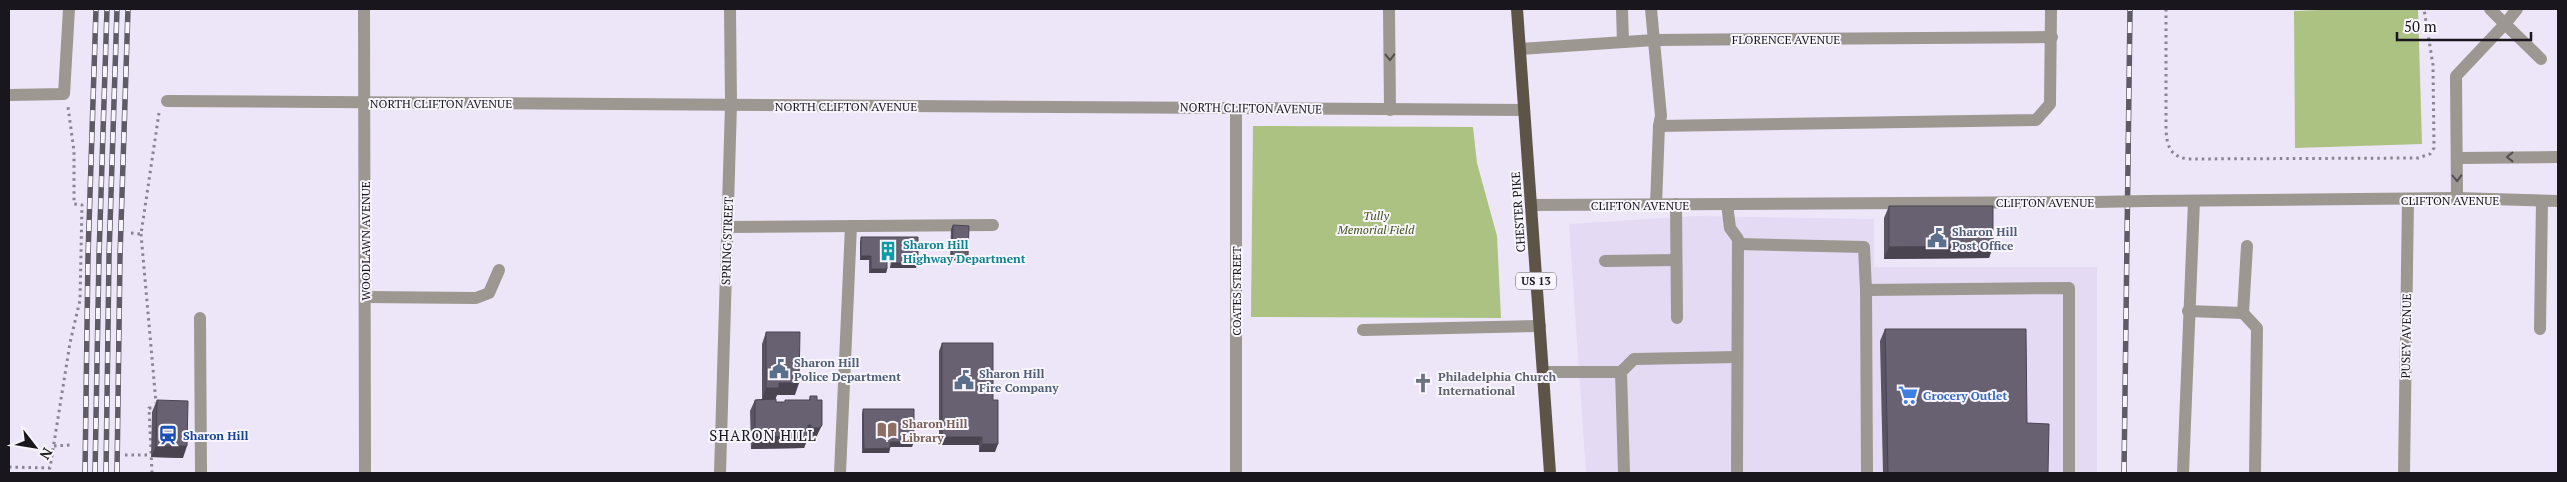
<svg xmlns="http://www.w3.org/2000/svg" width="2567" height="482" font-family="'PT Serif',serif">
	<style>
		.built { fill: #e4daf4 }
		.green { fill: #abc282 }
		.lines { fill: none; stroke-linecap: round; stroke-linejoin: round }
		.path { stroke: #888390; stroke-width: 3; stroke-dasharray: 2.5 4; stroke-linecap: butt }
		.minor { stroke: #9c9790; stroke-width: 12 }
		.major { stroke: #5c5547; stroke-width: 12 }
		.rail-casing { stroke: #5f5b66; stroke-width: 5.5 }
		.rail { stroke: #f8f5fd; stroke-width: 4; stroke-dasharray: 11; stroke-linecap: butt }
		.minor-bridge { stroke: #9c9790; stroke-width: 12 }
		.wall { fill: #595362 }
		.shaded-wall { fill: #494450 }
		.building { fill: #686172; stroke: #494450 }
		.oneway { stroke: #545051 }
		.labels { text-anchor: middle; dominant-baseline: central; stroke-width: 4; stroke-linejoin: round; paint-order: stroke }
		.shield { fill: #f8f5fd; stroke: #5c5960; stroke-width: 1 }
		.shield-label { font-size: 11px; font-weight: bold; fill: #19161d }
		.street-label { font-size: 12px; fill: #19161d; stroke: #f8f5fd }
		.park-label { font-size: 12px; font-style: italic; fill: #435518; stroke: #f8f5fd }
		.service-label { font-size: 12px; font-weight: bold; fill: #4e5e75; stroke: #f8f5fd; text-anchor: start }
		.culture-label { font-size: 12px; font-weight: bold; fill: #0d838f; stroke: #f8f5fd; text-anchor: start }
		.worship-label { font-size: 12px; font-weight: bold; fill: #5b616d; stroke: #f8f5fd; text-anchor: start }
		.shop-label { font-size: 12px; font-weight: bold; fill: #366cbe; stroke: #f8f5fd; text-anchor: start }
		.education-label { font-size: 12px; font-weight: bold; fill: #785e54; stroke: #f8f5fd; text-anchor: start }
		.transit-label { font-size: 12px; font-weight: bold; fill: #164399; stroke: #f8f5fd; text-anchor: start }
		.quarter-label { font-size: 15px; letter-spacing: 1px; fill: #19161d; stroke: #f8f5fd }
	</style>
	<rect width="100%" height="100%" fill="#ede6f9"/>
	<path class="built" d="M1696,216L1874,219V267H2097V473H1586L1569,224Z"/>
	<g class="green">
		<path d="M2345,9H2418L2422,144L2295,148L2294,11Z"/>
		<path d="M1253,126L1473,127L1477,163L1497,236L1501,318L1251,317Z"/>
	</g>
	<g class="lines">
		<g class="path">
			<path d="M2166,9V130C2167,146 2170,156 2187,159L2418,158L2430,154L2434,148L2433,65L2424,9"/>
			<path d="M131,233L141,234L159,113"/>
			<path d="M141,234L156,403"/>
			<path d="M54,446L71,445"/>
			<path d="M125,455H150"/>
			<path d="M9,467L50,468L70,343L80,300L82,205L74,204V151L68,107"/>
			<path d="M152,473L149,408H158"/>
		</g>
		<g class="minor">
			<path d="M364,9L365,473"/>
			<path d="M1389,9L1390,110"/>
			<path d="M1622,9L1623,42"/>
			<path d="M1651,9L1661,116L1659,126L2036,120L2050,104L2051,9"/>
			<path d="M2517,9L2505,24L2541,59"/>
			<path d="M1520,49L1654,40L2052,37"/>
			<path d="M9,95L64,94L69,9"/>
			<path d="M167,101L1524,110"/>
			<path d="M1236,108V473"/>
			<path d="M2457,158L2558,157"/>
			<path d="M2457,198L2456,76L2505,24L2490,9"/>
			<path d="M2146,201L2457,198L2558,201"/>
			<path d="M1676,204L1677,318"/>
			<path d="M1727,204L1730,228L1738,239L1737,473"/>
			<path d="M1531,205L2094,202"/>
			<path d="M1656,205L1659,126"/>
			<path d="M728,227L993,225"/>
			<path d="M1738,244L1864,247L1866,290L2069,288V473"/>
			<path d="M1605,261L1676,260"/>
			<path d="M1866,290L1867,473"/>
			<path d="M365,297L476,298L489,293L499,270"/>
			<path d="M2188,311L2243,313L2247,246"/>
			<path d="M2243,313L2257,328L2255,473"/>
			<path d="M200,318L201,473"/>
			<path d="M2540,329L2542,201"/>
			<path d="M1363,330L1540,326"/>
			<path d="M1543,372H1621L1634,359L1737,357"/>
			<path d="M1621,372L1624,473"/>
			<path d="M720,473L731,105L730,9"/>
			<path d="M840,473L851,226"/>
			<path d="M2183,473L2194,201"/>
			<path d="M2404,473L2408,200"/>
		</g>
		<path class="major" d="M1517,9L1550,473"/>
		<defs>
			<g id="rail">
				<path d="M85,473L88,256L96,9"/>
				<path d="M95,473L99,256L107,9"/>
				<path d="M106,473L109,256L117,9"/>
				<path d="M117,473L120,256L128,9"/>
				<path d="M2124,473L2130,9"/>
			</g>
		</defs>
		<use href="#rail" class="rail-casing"/>
		<use href="#rail" class="rail"/>
		<path class="minor-bridge" d="M2094,202L2146,201"/>
	</g>
	<g class="wall">
		<path d="M1889,206L1993,246L1989,258L1884,259V218Z"/>
		<path d="M953,225L968,256L966,261L950,260L951,229Z"/>
		<path d="M861,237L916,268H890L891,260H887V269L886,273H869V260H860V242Z"/>
		<path d="M1885,329L2027,423L2048,473H1883L1880,341Z"/>
		<path d="M766,332L795,395H777L775,399L776,402H785V400H809L810,396L817,436L815,440H807L804,448L751,449L750,411L755,400L762,399V344Z"/>
		<path d="M942,343L993,400L995,452H979V445H939V351Z"/>
		<path d="M157,400L183,458L151,457L152,412Z"/>
		<path d="M863,409L912,447H890L889,453H862V414Z"/>
	</g>
	<g class="shaded-wall">
		<path d="M1993,246L1989,258L1884,259L1889,247Z"/>
		<path d="M861,256H871L869,260H860Z"/>
		<path d="M887,256H892L891,260H886Z"/>
		<path d="M952,256H968L966,261L950,260Z"/>
		<path d="M892,263H918L916,268H890Z"/>
		<path d="M871,269H887L886,273H869Z"/>
		<path d="M779,383H799L795,395H777L775,400H762L766,388Z"/>
		<path d="M808,425H811L807,436H808L811,428L822,425L815,440H807L804,448L751,449L755,437Z"/>
		<path d="M942,437H982L979,445H939Z"/>
		<path d="M890,442H914L912,447H889Z"/>
		<path d="M982,444H998L995,452H979Z"/>
		<path d="M156,446H187L183,458L151,457Z"/>
		<path d="M890,448L889,453H862L864,449Z"/>
	</g>
	<g class="building">
		<path d="M1889,206H1993V246L1889,247Z"/>
		<path d="M953,225L969,226L968,256H952Z"/>
		<path d="M861,237H918V263H892V256H887V269H871V256H861Z"/>
		<path d="M1885,329H2026L2027,423L2049,424L2048,473H1888Z"/>
		<path d="M766,332H800L799,383H779V388H766Z"/>
		<path d="M942,343H993V400H998V444H982V437H942Z"/>
		<path d="M810,396H817V400H822V425L820,428H811V425H808V436L755,437V400L776,399V402H785V400H810Z"/>
		<path d="M157,400L188,401L187,446H156Z"/>
		<path d="M863,409H914V442H890V448L864,449Z"/>
	</g>
	<defs><path id="oneway-chevron" d="M-2-3.5L2.5 0L-2 3.5" fill="none" stroke-width="1.6" stroke-linecap="round" stroke-linejoin="round" transform="scale(1.25)"/></defs>
	<g class="oneway">
		<use href="#oneway-chevron" transform="translate(1390 57) rotate(89)"/>
		<use href="#oneway-chevron" transform="translate(2510 157) rotate(180)"/>
		<use href="#oneway-chevron" transform="translate(2457 178) rotate(89)"/>
	</g>
	<defs>
		<symbol id="civic-bare" viewBox="-9 -9 18 18"><path d="M-.6-6.5H3V-4.5H.6V-3L4-1V1h2V6H-6V1h2V-1L-.6-3ZM-1.2 2.5V6h2.4V2.5Z" fill="#5c6f8a" stroke="#f8f5fd" stroke-width="2.5" paint-order="stroke"/></symbol>
		<symbol id="building-bare" viewBox="-9 -9 18 18"><path d="M-4-6H4V6H1V3H-1V6H-4ZM-2.5-4.3h1.7v1.8h-1.7ZM.8-4.3h1.7v1.8H.8ZM-2.5-1h1.7V.8h-1.7ZM.8-1h1.7V.8H.8Z" fill="#0f9aa8" stroke="#f8f5fd" stroke-width="2.5" paint-order="stroke"/></symbol>
		<symbol id="church-bare" viewBox="-9 -9 18 18"><path d="M-1.2-6h2.4v3.5h3.3v2.4h-3.3V6h-2.4V-.1h-3.3v-2.4h3.3Z" fill="#6b7280" stroke="#f8f5fd" stroke-width="2.5" paint-order="stroke"/></symbol>
		<symbol id="supermarket-bare" viewBox="-9 -9 18 18"><path d="M-6-5.5h2.5l.6 2H6L4.5 2H-2.5L-4.4-4H-6ZM-1.5 3.2a1.3 1.3 0 1 0 .1 0ZM3 3.2a1.3 1.3 0 1 0 .1 0Z" fill="#3f7fe0" stroke="#f8f5fd" stroke-width="2.5" paint-order="stroke"/></symbol>
		<symbol id="library-bare" viewBox="-9 -9 18 18"><path d="M-6-4Q-3-5.5-.7-3.5V5Q-3 3-6 4ZM6-4Q3-5.5 .7-3.5V5Q3 3 6 4Z" fill="#8d6e63" stroke="#f8f5fd" stroke-width="2.5" paint-order="stroke"/></symbol>
		<symbol id="station-bare" viewBox="-9 -9 18 18"><path d="M-3-6H3Q5-6 5-4V2Q5 4 3 4L4.5 6H3L1.5 4h-3L-3 6H-4.5L-3 4Q-5 4-5 2V-4Q-5-6-3-6ZM-3.5-4v3h7v-3ZM-3.5 1v1.5H-2V1ZM2 1v1.5H3.5V1Z" fill="#1a4fb4" stroke="#f8f5fd" stroke-width="2.5" paint-order="stroke"/></symbol>
	</defs>
	<g fill-rule="evenodd">
		<use href="#civic-bare" x="1923" y="224" width="28" height="28"/>
		<use href="#building-bare" x="874" y="237" width="28" height="28"/>
		<use href="#civic-bare" x="765" y="355" width="28" height="28"/>
		<use href="#civic-bare" x="950" y="366" width="28" height="28"/>
		<use href="#church-bare" x="1409" y="369" width="28" height="28"/>
		<use href="#supermarket-bare" x="1894" y="381" width="28" height="28"/>
		<use href="#library-bare" x="873" y="416" width="28" height="28"/>
		<use href="#station-bare" x="154" y="421" width="28" height="28"/>
	</g>
	<g class="labels">
		<rect class="shield" x="1516" y="272.5" width="40" height="17" rx="4"/>
		<g class="shield-label">
			<text x="1536" y="281">US 13</text>
		</g>
		<g class="street-label">
			<text x="1786" y="39">FLORENCE AVENUE</text>
			<text x="441" y="103">NORTH CLIFTON AVENUE</text>
			<text x="846" y="106">NORTH CLIFTON AVENUE</text>
			<text transform="translate(1251 108) rotate(1)">NORTH CLIFTON AVENUE</text>
			<text x="2450" y="200">CLIFTON AVENUE</text>
			<text x="2045" y="202">CLIFTON AVENUE</text>
			<text x="1640" y="205">CLIFTON AVENUE</text>
			<text transform="translate(1518 212) rotate(-94)">CHESTER PIKE</text>
			<text transform="translate(365 241) rotate(-90)">WOODLAWN AVENUE</text>
			<text transform="translate(727 241) rotate(-88)">SPRING STREET</text>
			<text transform="translate(1236 291) rotate(-90)">COATES STREET</text>
			<text transform="translate(2406 336) rotate(-89)">PUSEY AVENUE</text>
		</g>
		<g class="park-label">
			<text x="1376" y="215">Tully<tspan x="1376" dy="14">Memorial Field</tspan></text>
		</g>
		<g class="service-label">
			<text x="1952" y="231">Sharon Hill<tspan x="1952" dy="14">Post Office</tspan></text>
			<text x="794" y="362">Sharon Hill<tspan x="794" dy="14">Police Department</tspan></text>
			<text x="979" y="373">Sharon Hill<tspan x="979" dy="14">Fire Company</tspan></text>
		</g>
		<g class="culture-label">
			<text x="903" y="244">Sharon Hill<tspan x="903" dy="14">Highway Department</tspan></text>
		</g>
		<g class="worship-label">
			<text x="1438" y="376">Philadelphia Church<tspan x="1438" dy="14">International</tspan></text>
		</g>
		<g class="shop-label">
			<text x="1923" y="395">Grocery Outlet</text>
		</g>
		<g class="education-label">
			<text x="902" y="423">Sharon Hill<tspan x="902" dy="14">Library</tspan></text>
		</g>
		<g class="transit-label">
			<text x="183" y="435">Sharon Hill</text>
		</g>
		<g class="quarter-label">
			<text x="763" y="435">SHARON HILL</text>
		</g>
	</g>
	<rect width="2567" height="482" fill="none" stroke="#19161d" stroke-width="20"/>
	<g transform="translate(35 447) rotate(121)" stroke="#f8f5fd" stroke-width="4" paint-order="stroke">
	<path d="M0-4L9 19L0 12L-9 19Z" fill="#19161d"/>
	<text y="-8" font-size="14" font-weight="bold" text-anchor="middle" fill="#19161d">N</text>
	</g>
	<path d="M2397 32v8h134v-8" fill="none" stroke="#19161d" stroke-width="2.5"/>
	<text x="2404" y="32" font-size="15" fill="#19161d" stroke="#f8f5fd" stroke-width="4" paint-order="stroke">50 m</text>
</svg>
